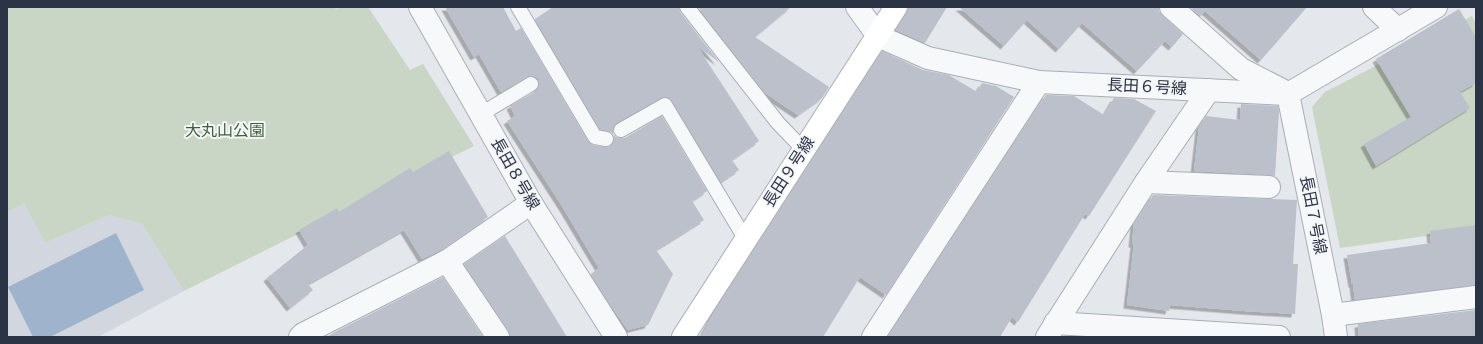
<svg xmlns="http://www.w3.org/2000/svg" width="1483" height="344" font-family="'Alegreya Sans','Noto Sans JP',sans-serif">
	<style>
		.built { fill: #d2d6de }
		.green { fill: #c9d6c5 }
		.water { fill: #9fb4cc }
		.building { fill: #bbc0ca; filter: url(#shadow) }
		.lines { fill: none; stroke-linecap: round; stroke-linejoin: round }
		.lane-casing { stroke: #a9aeb7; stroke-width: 16 }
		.street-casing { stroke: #a9aeb7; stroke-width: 24 }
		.secondary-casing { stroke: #a9aeb7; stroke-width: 24 }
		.lane { stroke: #f7f8fa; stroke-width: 14 }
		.street { stroke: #f7f8fa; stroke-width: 22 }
		.secondary { stroke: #fff; stroke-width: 22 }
		.labels { text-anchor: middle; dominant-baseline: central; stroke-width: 4; stroke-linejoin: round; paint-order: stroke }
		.street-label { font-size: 16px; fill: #2b3445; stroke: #f4f6f9 }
		.park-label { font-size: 16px; fill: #3f6138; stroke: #f4f6f9 }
	</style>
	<defs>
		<filter id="shadow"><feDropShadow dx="-3.5" dy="3.5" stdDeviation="0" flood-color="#0004"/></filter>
	</defs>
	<rect width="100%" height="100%" fill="#e4e7ec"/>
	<path class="built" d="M24,204L45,243L109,215L142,224L184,291L98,337H7V212Z"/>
	<g class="green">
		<path d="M7,7H334L336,9L341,7H368L410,70L423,64L474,146L184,291L142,224L109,215L45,243L24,204L7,212Z"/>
		<path d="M1472,16L1476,24V229L1340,248L1312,107L1325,92Z"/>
	</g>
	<path class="water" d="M116,233L144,290L50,337H33L8,287Z"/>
	<g class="building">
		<path d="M445,7H503L516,31L521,28L588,141L593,145L609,147L614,141V136L611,132L600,129L535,19L553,7H679L680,12L719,62L697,46L759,141L732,160L739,170L721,182L672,101L669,97L661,98L617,123L613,130V134L616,137L621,138H625L662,116L707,191L692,201L704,220L656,250L673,274L648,325L628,330L611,306L591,274L599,268L562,206L507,121L515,116L510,106L536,91L539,84L538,79L535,76L527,77L501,92L479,54L474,57Z"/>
		<path d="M698,7H791L755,37L829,87L822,98L798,115L765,93Z"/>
		<path d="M908,7H947L925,43L896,30L906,14Z"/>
		<path d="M959,7H1159V11L1163,16L1183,34L1172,47L1165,41L1137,71L1082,23L1059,49L1027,20L1004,46Z"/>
		<path d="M1190,7H1307L1261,60L1205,11L1200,16Z"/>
		<path d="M1459,9L1476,37V83L1460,92L1470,108L1376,166L1364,144L1411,117L1376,59Z"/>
		<path d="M882,51L923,70L949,75L977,92L982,83L996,86L1014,97L886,295L860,277L823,337H701L714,312Z"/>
		<path d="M1046,95L1074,96L1104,115L1114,98L1134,99L1156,111L1089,216L1085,214L1018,322L1012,317L1000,337H888Z"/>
		<path d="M1241,104L1278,106L1279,111L1275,176L1270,175L1194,171L1199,127L1206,116L1240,120Z"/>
		<path d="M449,151L488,217L441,250L422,259L404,230L308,284L313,290L290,308L267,278L308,245L299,230L337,208L339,212L410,168L413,172Z"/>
		<path d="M1153,195L1297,200L1293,264H1298L1295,314L1244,311L1170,305L1169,311L1127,305L1134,244H1132L1134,223Z"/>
		<path d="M1476,225V285L1355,300L1353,284H1352L1347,255L1431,243L1430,231Z"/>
		<path d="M505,236L567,337H510L508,330L464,264Z"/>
		<path d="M443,277L483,337H327L335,332Z"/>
		<path d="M1476,310V337H1359L1358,324Z"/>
	</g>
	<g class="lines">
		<defs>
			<g id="lane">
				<path d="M518,7L595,137L606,139"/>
				<path d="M687,7L778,123L804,150"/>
				<path d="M481,114L531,84"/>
				<path d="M621,130L665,105L746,240"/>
			</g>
			<g id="street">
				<path d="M420,7L531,203L616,337"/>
				<path d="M857,7L878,36L928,58L1039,82L1288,94L1436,7"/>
				<path d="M1171,7L1241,69L1282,90"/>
				<path d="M1374,7L1398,30"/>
				<path d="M1288,94L1333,315L1336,337"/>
				<path d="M1146,182L1269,187"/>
				<path d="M447,261L498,337"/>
				<path d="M1333,315L1476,297"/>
				<path d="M1055,323L1279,337"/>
				<path d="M300,337L303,334L447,261L531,203"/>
				<path d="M873,337L1039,82"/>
				<path d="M1047,337L1146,182L1209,90"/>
			</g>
			<path id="secondary" d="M683,337L896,7"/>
		</defs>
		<use href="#lane" class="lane-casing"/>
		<use href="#street" class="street-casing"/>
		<use href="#secondary" class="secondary-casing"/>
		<use href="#lane" class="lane"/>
		<use href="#street" class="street"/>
		<use href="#secondary" class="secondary"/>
	</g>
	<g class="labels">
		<g class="street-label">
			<text transform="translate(1147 87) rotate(3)">長田６号線</text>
			<text transform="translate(789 172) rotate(-57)">長田９号線</text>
			<text transform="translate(515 174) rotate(60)">長田８号線</text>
			<text transform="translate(1313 215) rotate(79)">長田７号線</text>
		</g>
		<g class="park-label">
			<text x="225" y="131">大丸山公園</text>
		</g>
	</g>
	<rect width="1483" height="344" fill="none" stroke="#2b3445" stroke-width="16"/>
</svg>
